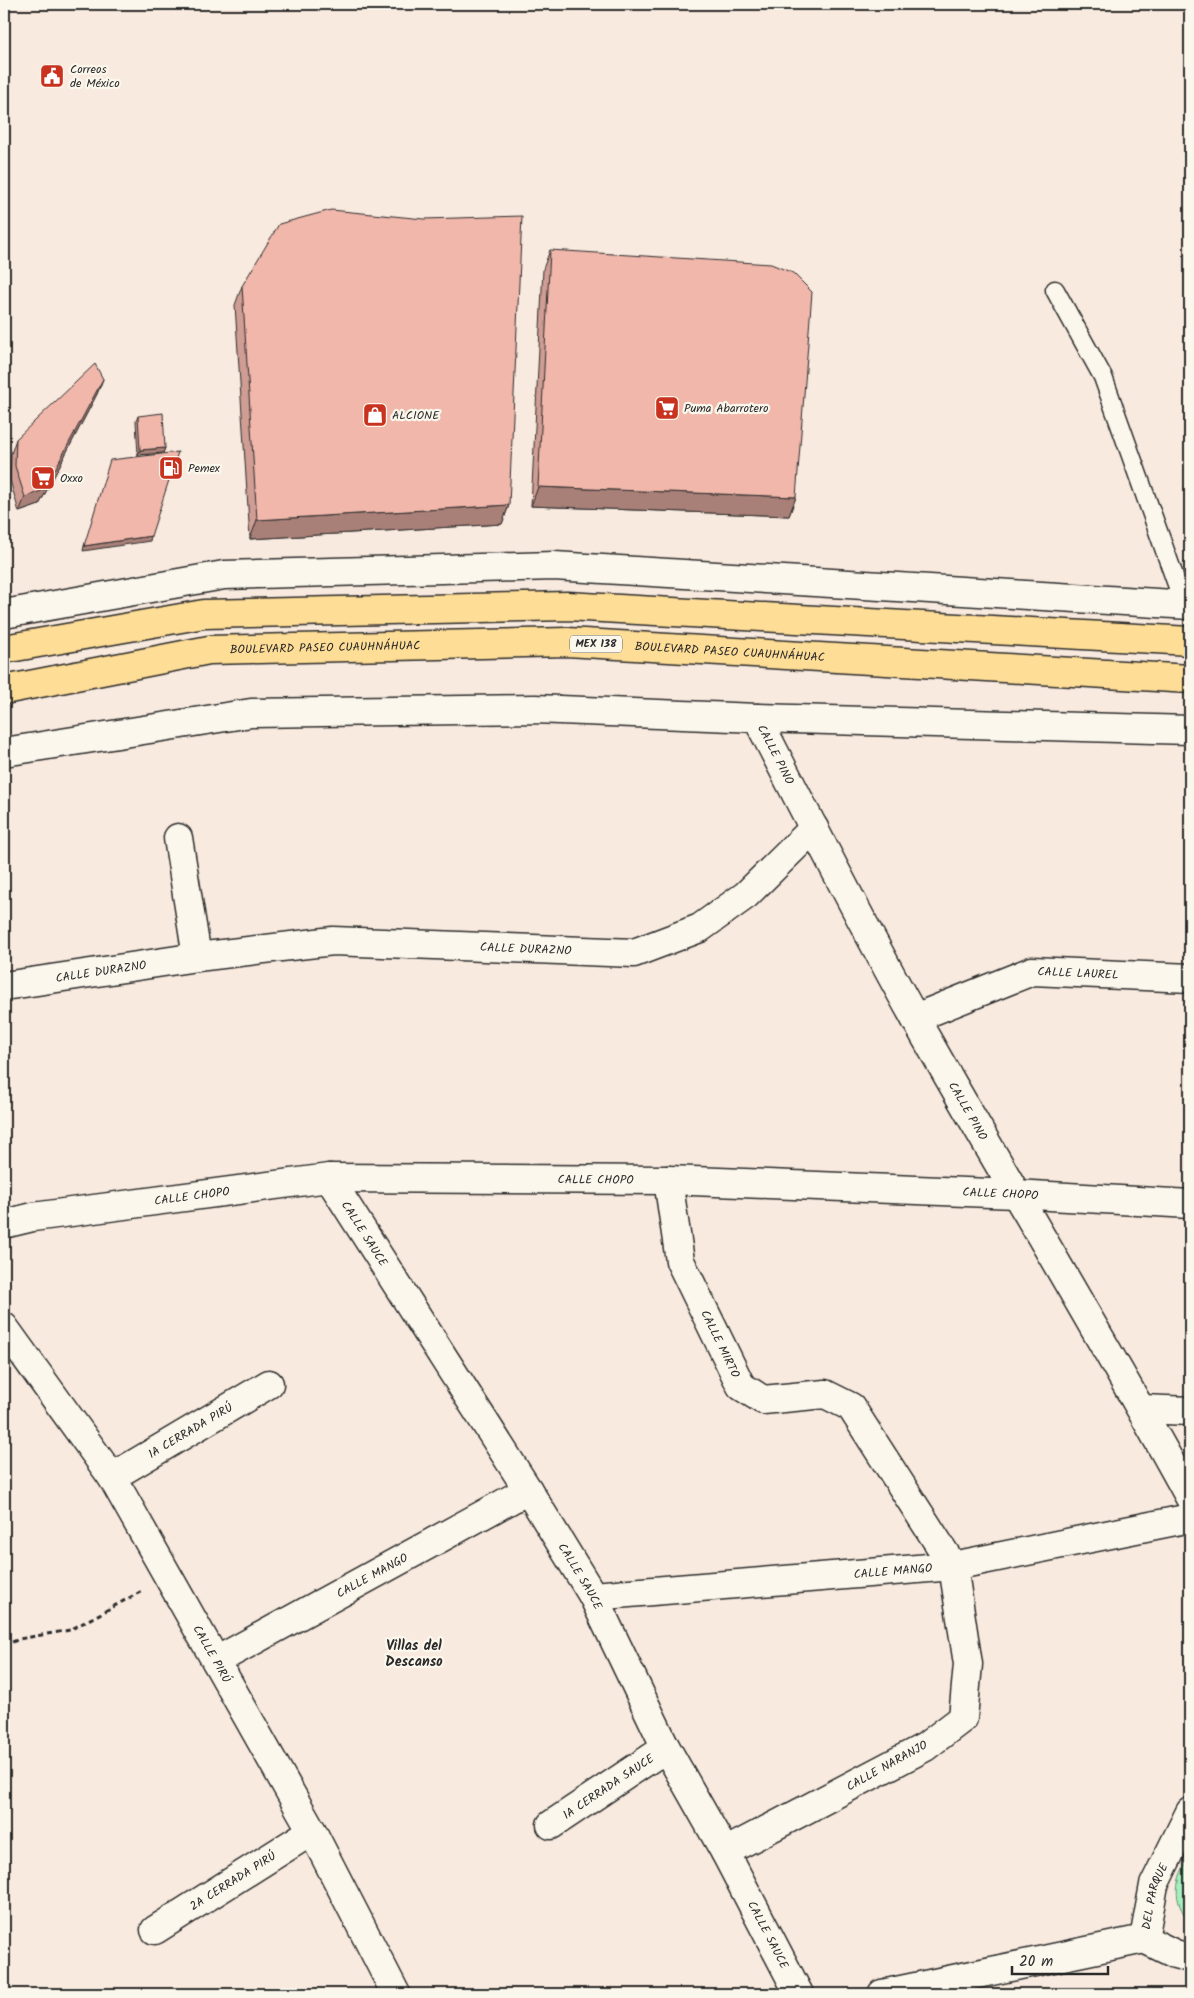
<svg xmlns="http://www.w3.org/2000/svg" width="1194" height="1998" font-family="Kalam,sans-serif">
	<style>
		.park { fill: url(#park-tufts); stroke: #688d74 }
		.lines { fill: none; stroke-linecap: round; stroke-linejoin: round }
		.service-casing { stroke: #2b2b2b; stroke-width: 21 }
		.pedestrian-casing { stroke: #2b2b2b; stroke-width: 31 }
		.minor-casing { stroke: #2b2b2b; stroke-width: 31 }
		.tertiary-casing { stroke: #2b2b2b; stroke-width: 31 }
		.primary-casing { stroke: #2b2b2b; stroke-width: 31 }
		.path { stroke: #2b2b2b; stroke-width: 3; stroke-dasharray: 5 4; stroke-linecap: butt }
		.service { stroke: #fbf7ec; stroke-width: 18 }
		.pedestrian { stroke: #fbf7ec; stroke-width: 28 }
		.minor { stroke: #fbf7ec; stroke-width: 28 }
		.tertiary { stroke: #fbf7ec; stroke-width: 28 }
		.primary { stroke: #fedd96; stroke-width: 28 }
		.wall { fill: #cf9d93; stroke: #2b2b2b }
		.shaded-wall { fill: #a98078; stroke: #2b2b2b }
		.building { fill: #f1b7ab; stroke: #2b2b2b }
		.labels { text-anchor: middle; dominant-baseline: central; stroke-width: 4.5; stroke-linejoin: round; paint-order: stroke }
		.shield { fill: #fbf7ec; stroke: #696865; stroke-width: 1 }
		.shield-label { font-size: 11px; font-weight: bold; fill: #2b2b2b }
		.poi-label { font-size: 12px; fill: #2b2b2b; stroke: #fbf7ec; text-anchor: start }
		.street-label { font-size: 12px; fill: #2b2b2b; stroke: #fbf7ec }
		.neighbourhood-label { font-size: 14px; font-weight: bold; fill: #2b2b2b; stroke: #fbf7ec }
	</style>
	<defs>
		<pattern id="park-tufts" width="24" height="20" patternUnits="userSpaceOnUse" patternTransform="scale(1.25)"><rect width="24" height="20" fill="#a5efbe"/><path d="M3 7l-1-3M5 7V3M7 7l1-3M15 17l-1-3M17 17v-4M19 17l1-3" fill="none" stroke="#8ecda3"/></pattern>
	</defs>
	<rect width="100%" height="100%" fill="#f9eadf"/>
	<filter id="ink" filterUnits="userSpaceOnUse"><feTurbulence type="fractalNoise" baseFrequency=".02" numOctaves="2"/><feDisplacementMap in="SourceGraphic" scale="10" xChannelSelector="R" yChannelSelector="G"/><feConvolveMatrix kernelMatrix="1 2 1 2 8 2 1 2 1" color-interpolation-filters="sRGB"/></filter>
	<g filter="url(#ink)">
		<path class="park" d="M1190,1856V1922C1171,1900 1175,1879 1190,1856Z"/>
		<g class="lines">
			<defs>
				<path id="service" d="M1055,290L1103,377L1184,604"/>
				<g id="pedestrian">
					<path id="s1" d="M216,1661L528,1490"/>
				</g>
				<g id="minor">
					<path id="s2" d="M757,718C809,819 860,921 916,1020C1006,1180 1102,1336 1190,1498"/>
					<path d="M178,838L197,957"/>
					<path id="s3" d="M4,986L197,957L333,941L634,953L700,928L746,895L814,828"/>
					<path id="s4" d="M915,1018L1032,971L1190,978"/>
					<path id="s5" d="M329,1178L528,1490L593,1596L666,1748L725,1852L799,1994"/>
					<path id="s6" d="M668,1180L680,1261L741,1386L763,1400L825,1394L851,1407L953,1566L968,1664L963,1718L925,1747L725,1852"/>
					<path id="s7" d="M4,1224L33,1217L329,1178L668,1180L1015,1194L1190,1204"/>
					<path id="s8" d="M4,1327L112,1477L312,1831L396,1994"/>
					<path d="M1142,1409L1190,1411"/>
					<path id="s9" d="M112,1477L269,1384"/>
					<path id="s10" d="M593,1596L953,1566L1190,1518"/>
					<path id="s11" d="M551,1825L666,1748"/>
					<path id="s12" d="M155,1930L312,1831"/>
					<path id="s13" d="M1144,1939L1154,1885L1190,1812"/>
					<path d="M1144,1939L1175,1954L1190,1958"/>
					<path d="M882,1994L1144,1939"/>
				</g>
				<g id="tertiary">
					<path d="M4,614L224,575L554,566L1190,605"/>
					<path d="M4,752L251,713L535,709L757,718L1190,730"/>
				</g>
				<g id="primary">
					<path d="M4,649L204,614L567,606L1190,641"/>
					<path id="s14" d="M4,690L209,650L567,642L1190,679"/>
				</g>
			</defs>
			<use href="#service" class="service-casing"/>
			<use href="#pedestrian" class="pedestrian-casing"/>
			<use href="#minor" class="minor-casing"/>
			<use href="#tertiary" class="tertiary-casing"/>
			<use href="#primary" class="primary-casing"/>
			<path class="path" d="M4,1646L19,1639L70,1630L142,1591"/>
			<use href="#service" class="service"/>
			<use href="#pedestrian" class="pedestrian"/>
			<use href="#minor" class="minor"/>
			<use href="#tertiary" class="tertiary"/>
			<use href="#primary" class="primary"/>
		</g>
		<g class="wall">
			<path d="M550,250L796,497L789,516L531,506L543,269Z"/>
			<path d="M242,286L509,505L502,524L250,539L235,305Z"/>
			<path d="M103,379L97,394L39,505L19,512L10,480L11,454L16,439Z"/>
			<path d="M138,416L165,448L163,453L138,455L136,421Z"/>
		</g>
		<g class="shaded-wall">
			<path d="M103,379L97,394L39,505L19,512L25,497Z"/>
			<path d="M165,448L163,453L138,455L140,450Z"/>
			<path d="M538,487L796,497L789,516L531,506Z"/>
			<path d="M509,505L502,524L250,539L257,520Z"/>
			<path d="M151,536L150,541L83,551L84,546Z"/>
		</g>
		<g class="building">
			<path d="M331,210L424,219L522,216L509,505L257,520L242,286L279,224Z"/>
			<path d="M550,250L771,264L793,273L812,292L796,497L538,487Z"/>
			<path d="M95,364L103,379L44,490L25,497L15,466L16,439Z"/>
			<path d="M163,413L165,448L140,450L138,416Z"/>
			<path d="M178,452L151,536L84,546L110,460Z"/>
		</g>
	</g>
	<defs>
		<symbol id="civic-square" viewBox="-11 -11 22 22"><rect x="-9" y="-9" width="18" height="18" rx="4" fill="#c8321e" stroke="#fbf7ec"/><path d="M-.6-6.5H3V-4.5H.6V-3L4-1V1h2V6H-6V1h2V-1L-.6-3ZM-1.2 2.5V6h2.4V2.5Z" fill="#fff"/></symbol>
		<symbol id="supermarket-square" viewBox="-11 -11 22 22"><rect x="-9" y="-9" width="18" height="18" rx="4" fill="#c8321e" stroke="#fbf7ec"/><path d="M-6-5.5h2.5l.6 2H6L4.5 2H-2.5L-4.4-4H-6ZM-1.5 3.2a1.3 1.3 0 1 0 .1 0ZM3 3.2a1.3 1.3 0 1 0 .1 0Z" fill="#fff"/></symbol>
		<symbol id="shop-square" viewBox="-11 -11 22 22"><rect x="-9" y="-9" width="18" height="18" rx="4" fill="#c8321e" stroke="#fbf7ec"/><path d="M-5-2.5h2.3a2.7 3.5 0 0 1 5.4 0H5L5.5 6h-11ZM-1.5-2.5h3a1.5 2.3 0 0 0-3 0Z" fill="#fff"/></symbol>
		<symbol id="fuel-square" viewBox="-11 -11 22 22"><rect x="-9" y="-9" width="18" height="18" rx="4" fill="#c8321e" stroke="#fbf7ec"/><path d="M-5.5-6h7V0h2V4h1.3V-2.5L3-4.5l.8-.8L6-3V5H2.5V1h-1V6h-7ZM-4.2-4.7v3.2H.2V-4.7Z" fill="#fff"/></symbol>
	</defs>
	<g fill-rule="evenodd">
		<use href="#civic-square" x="38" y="62" width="28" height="28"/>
		<use href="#supermarket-square" x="653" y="394" width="28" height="28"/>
		<use href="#shop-square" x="361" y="401" width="28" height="28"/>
		<use href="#fuel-square" x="157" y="454" width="28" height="28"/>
		<use href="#supermarket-square" x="29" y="464" width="28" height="28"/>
	</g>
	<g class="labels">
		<rect class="shield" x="570" y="635.5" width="52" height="17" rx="4"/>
		<g class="shield-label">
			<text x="596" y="644">MEX 138</text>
		</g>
		<g class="poi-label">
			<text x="70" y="69">Correos<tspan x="70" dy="14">de México</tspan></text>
			<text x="684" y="408">Puma Abarrotero</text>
			<text x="392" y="415">ALCIONE</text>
			<text x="188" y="468">Pemex</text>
			<text x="60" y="478">Oxxo</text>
		</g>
		<g class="street-label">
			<text stroke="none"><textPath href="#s14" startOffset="325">BOULEVARD PASEO CUAUHNÁHUAC</textPath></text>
			<text stroke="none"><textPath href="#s14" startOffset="730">BOULEVARD PASEO CUAUHNÁHUAC</textPath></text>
			<text stroke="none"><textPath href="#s2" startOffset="41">CALLE PINO</textPath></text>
			<text stroke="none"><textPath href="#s3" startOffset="525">CALLE DURAZNO</textPath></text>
			<text stroke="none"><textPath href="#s3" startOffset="98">CALLE DURAZNO</textPath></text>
			<text stroke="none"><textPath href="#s4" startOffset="172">CALLE LAUREL</textPath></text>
			<text stroke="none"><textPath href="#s2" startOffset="446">CALLE PINO</textPath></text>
			<text stroke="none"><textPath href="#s7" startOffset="595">CALLE CHOPO</textPath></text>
			<text stroke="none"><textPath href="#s7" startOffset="1000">CALLE CHOPO</textPath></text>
			<text stroke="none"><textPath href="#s7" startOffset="190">CALLE CHOPO</textPath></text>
			<text stroke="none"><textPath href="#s5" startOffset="66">CALLE SAUCE</textPath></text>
			<text stroke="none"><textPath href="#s6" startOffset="174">CALLE MIRTO</textPath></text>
			<text stroke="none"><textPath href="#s9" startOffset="91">1A CERRADA PIRÚ</textPath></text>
			<text stroke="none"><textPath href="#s10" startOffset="301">CALLE MANGO</textPath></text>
			<text stroke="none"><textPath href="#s1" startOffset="178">CALLE MANGO</textPath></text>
			<text stroke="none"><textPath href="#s5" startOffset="471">CALLE SAUCE</textPath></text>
			<text stroke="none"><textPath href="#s8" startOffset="388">CALLE PIRÚ</textPath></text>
			<text transform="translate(887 1766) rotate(-29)">CALLE NARANJO</text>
			<text stroke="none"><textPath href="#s11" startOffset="69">1A CERRADA SAUCE</textPath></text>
			<text stroke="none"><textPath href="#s12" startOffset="92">2A CERRADA PIRÚ</textPath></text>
			<text stroke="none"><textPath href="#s13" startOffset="44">DEL PARQUE</textPath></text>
			<text stroke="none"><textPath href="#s5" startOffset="876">CALLE SAUCE</textPath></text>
		</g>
		<g class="neighbourhood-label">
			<text x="414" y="1646">Villas del<tspan x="414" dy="16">Descanso</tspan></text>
		</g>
	</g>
	<rect width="1194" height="1998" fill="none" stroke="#fbf7ec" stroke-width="20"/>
	<rect x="10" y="10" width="1174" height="1978" fill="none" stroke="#2b2b2b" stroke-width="2" filter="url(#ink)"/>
	<path d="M1012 1966v8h96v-8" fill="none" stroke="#2b2b2b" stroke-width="2.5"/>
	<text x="1019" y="1966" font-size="15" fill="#2b2b2b" stroke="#fbf7ec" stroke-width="4" paint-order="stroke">20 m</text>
</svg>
